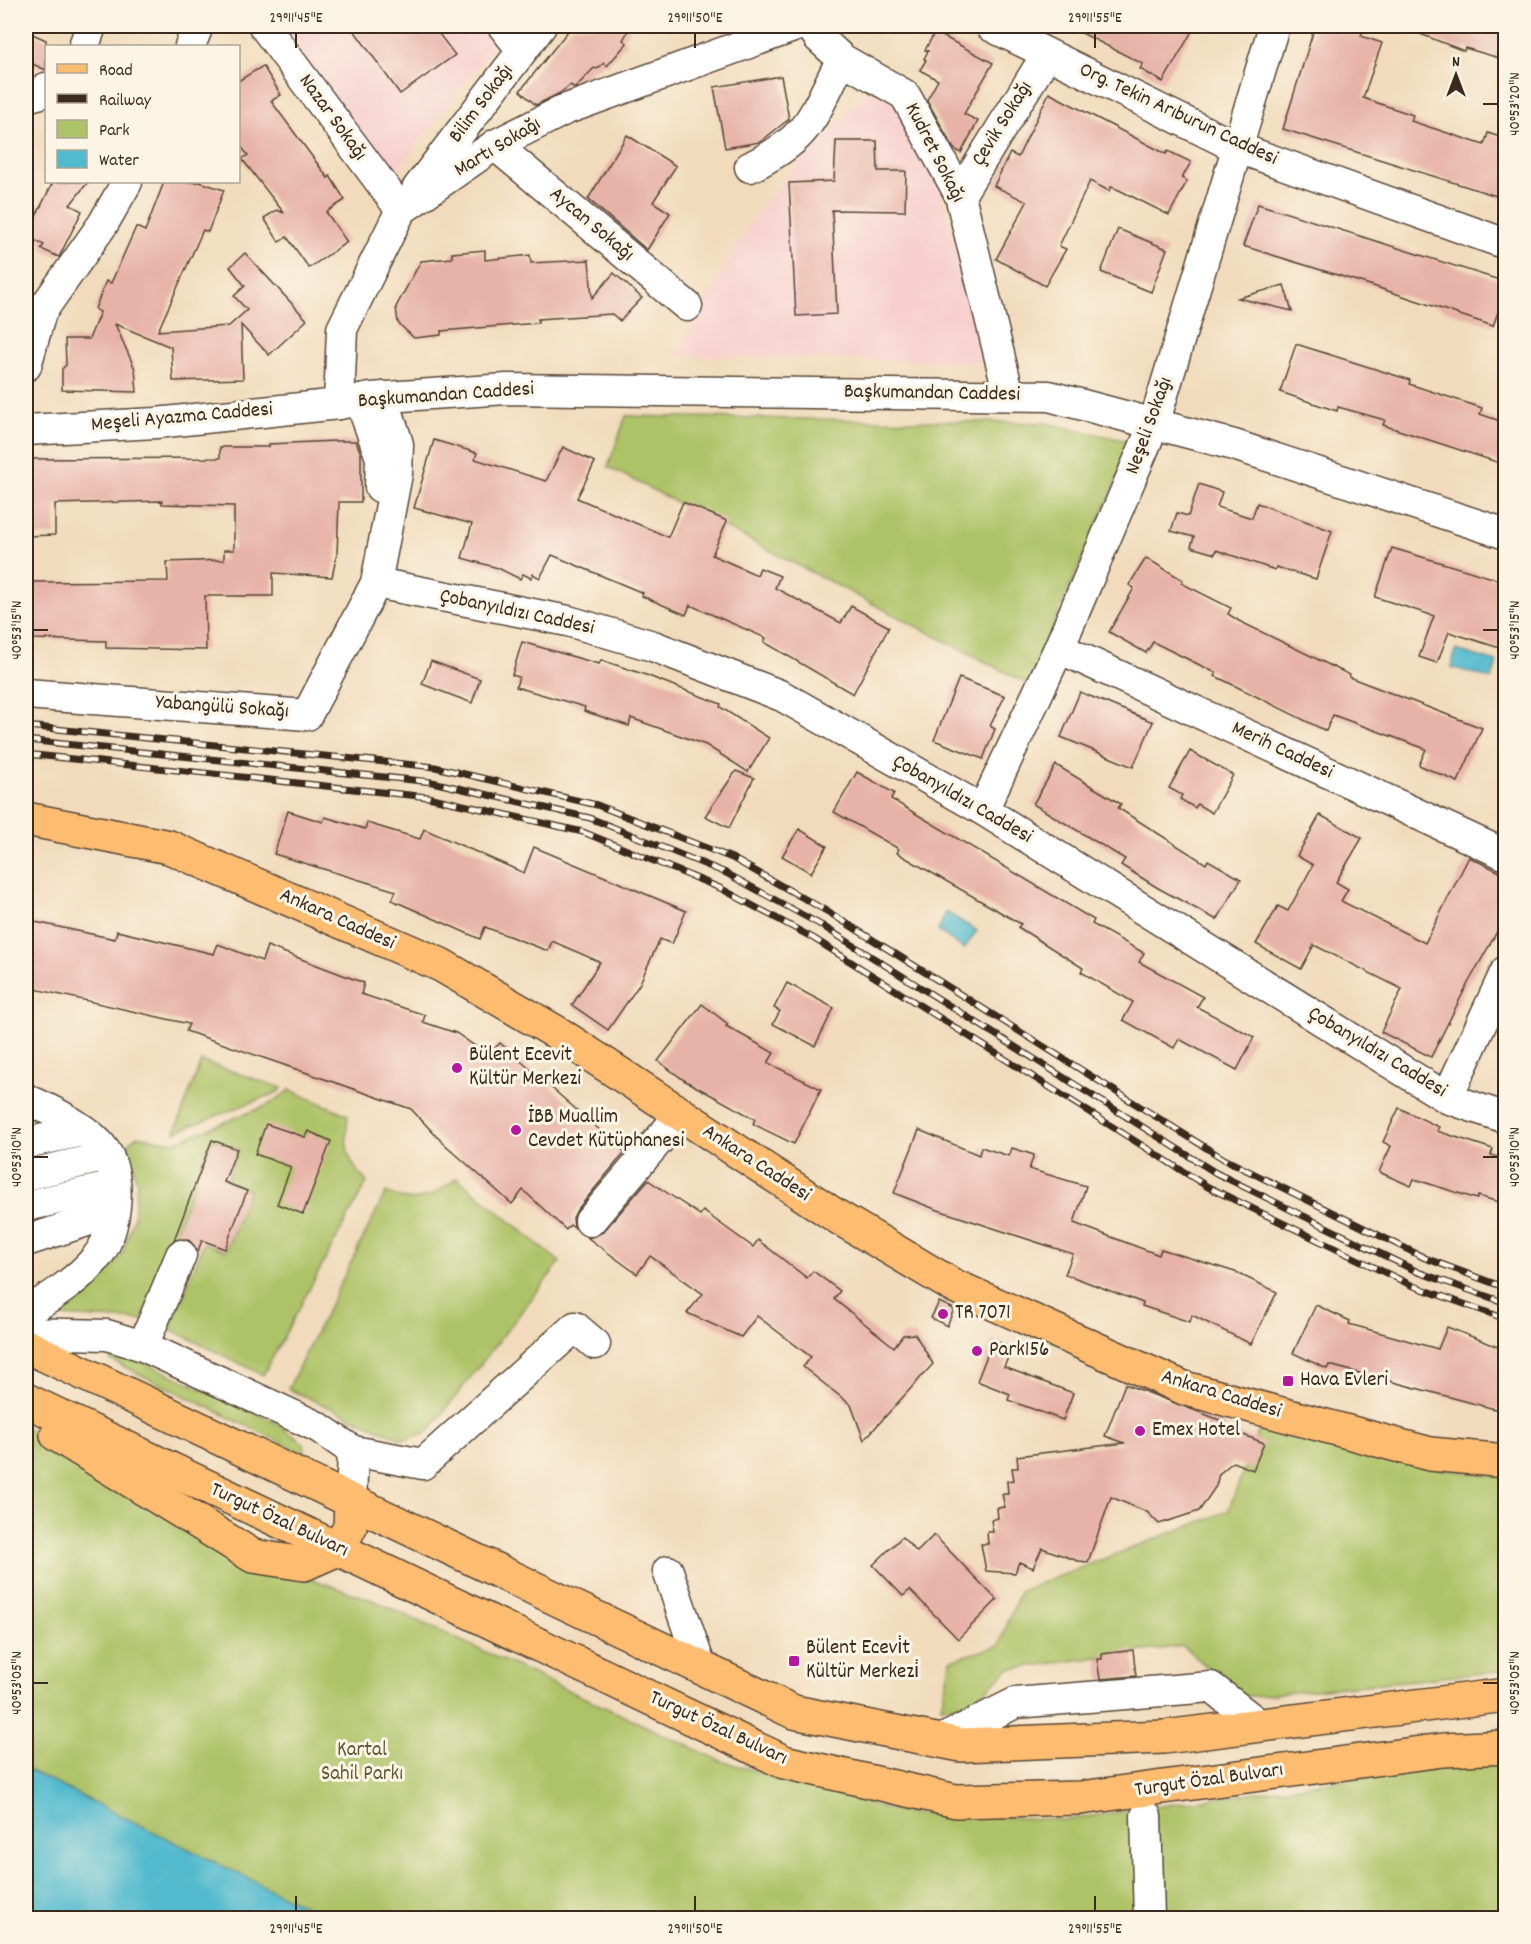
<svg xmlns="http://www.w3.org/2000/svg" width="1531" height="1944" font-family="Dekko,sans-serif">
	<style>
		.built { fill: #f7d0ce }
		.green { fill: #aec368; stroke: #747643; stroke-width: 1.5 }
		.water { fill: #51bace; stroke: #467276; stroke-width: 1.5 }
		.building { fill: #e7b2a7 }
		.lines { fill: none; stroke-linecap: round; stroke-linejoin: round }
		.minor-casing { stroke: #564536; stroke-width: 33 }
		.major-casing { stroke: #564536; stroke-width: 36 }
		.highway-casing { stroke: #564536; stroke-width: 36 }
		.minor { stroke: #fff; stroke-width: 30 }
		.major { stroke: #fdbc70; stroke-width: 33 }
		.highway { stroke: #fdbc70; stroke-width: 33 }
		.rail-casing { stroke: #3b2a1e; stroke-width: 7 }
		.rail { stroke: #fcf5e5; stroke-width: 4.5; stroke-dasharray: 14; stroke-linecap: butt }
		.ticks { fill: none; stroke: #3b2a1e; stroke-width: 2 }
		.poi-dot { fill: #b5179e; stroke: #fcf5e5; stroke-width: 2 }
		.labels { text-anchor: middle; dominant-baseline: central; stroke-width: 6; stroke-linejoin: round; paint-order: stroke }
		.street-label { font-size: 21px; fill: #3b2a1e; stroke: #fcf5e5 }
		.poi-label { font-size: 21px; fill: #3b2a1e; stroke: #fcf5e5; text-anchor: start }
		.park-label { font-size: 21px; fill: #5e5834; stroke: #fcf5e5 }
		.neatline { fill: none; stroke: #3b2a1e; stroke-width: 2 }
		.ticks-label { font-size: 15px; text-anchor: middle; fill: #3b2a1e }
	</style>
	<rect width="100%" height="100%" fill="#fcf5e5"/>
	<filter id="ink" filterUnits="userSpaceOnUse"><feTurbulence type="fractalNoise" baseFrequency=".0167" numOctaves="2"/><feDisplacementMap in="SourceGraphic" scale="12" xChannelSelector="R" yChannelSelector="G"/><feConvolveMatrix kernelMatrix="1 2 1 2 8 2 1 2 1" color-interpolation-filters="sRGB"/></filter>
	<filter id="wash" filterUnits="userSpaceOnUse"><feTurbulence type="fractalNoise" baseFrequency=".008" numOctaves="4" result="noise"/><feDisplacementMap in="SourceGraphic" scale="24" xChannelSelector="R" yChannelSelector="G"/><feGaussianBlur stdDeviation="1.35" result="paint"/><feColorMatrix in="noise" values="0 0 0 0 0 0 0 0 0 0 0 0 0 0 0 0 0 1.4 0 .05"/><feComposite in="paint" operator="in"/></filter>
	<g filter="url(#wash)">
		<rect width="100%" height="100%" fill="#f1dbbc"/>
		<g class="built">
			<path d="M283,26H489L499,39L394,175Z"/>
			<path d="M873,86L905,101L934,169L988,362L676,356L755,215L804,157Z"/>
		</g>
		<g class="green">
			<path d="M626,416L1045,423L1133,442L1028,684L608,467Z"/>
			<path d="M201,1061L282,1088L278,1092L175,1132Z"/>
			<path d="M290,1090L348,1115C345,1147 344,1158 367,1182L263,1375L170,1329L204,1243L226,1251L249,1190L227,1181L238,1149L211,1139L142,1320L56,1316L55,1313L70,1305L101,1278L122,1255L134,1216L137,1182L128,1143L137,1136L175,1142L268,1105Z"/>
			<path d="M457,1178L560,1262L428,1432L403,1440L288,1389L386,1192C415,1208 433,1196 457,1178Z"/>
			<path d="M113,1353L132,1357L275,1422L304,1444L305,1454L110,1360Z"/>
			<path d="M26,1428L164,1495L268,1564L375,1601L721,1761L898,1812L1064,1820L1410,1770L1505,1763V1918H329L26,1769Z"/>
			<path d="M1259,1430L1435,1468L1505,1477V1671L1242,1697L1183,1646L1009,1669L968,1707L941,1706L951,1660L999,1646L1020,1591L1228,1511Z"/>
		</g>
		<g class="water">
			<path d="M1456,650L1497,662L1492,679L1451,667Z"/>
			<path d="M946,912L977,931L964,949L938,931Z"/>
			<path d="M26,1769L329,1918H26Z"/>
		</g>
		<g id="blocks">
			<g class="building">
				<path d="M351,26H433L455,55L400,94Z"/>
				<path d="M572,26H631L623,40L627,43L607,66L604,63L597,69L594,68L575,88L570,85L560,93L536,105L520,91Z"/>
				<path d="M1068,26H1195L1163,82L1140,69L1143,64Z"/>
				<path d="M1315,26H1365L1361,36L1382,43L1363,98L1413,115L1411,121L1484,145L1488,133L1506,139V199L1283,129Z"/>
				<path d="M1400,26H1506V60L1465,48L1464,51Z"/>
				<path d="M26,31L46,40V70L26,61Z"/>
				<path d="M935,32L993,63L964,114L978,121L961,153L954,149L927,100L938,80L920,70L926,60L924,59L928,51L925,50Z"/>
				<path d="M263,66L281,95L271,101L328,178L330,176L345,200L326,212L347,242L309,268L287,237L279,242L264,218L277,210L284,213L242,159L248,155L238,143V81Z"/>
				<path d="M781,76L789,119L760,142L725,148L714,87Z"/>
				<path d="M1049,93L1166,154L1168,151L1191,162L1182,178L1187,181L1169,215L1119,190L1111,187L1109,191L1090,181L1059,246L1066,249L1045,286L996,259L1027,202L994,186L1010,153L1018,157Z"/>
				<path d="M627,135L676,166L653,202L670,213L647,250L588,199Z"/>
				<path d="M836,141H877L878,171H906L905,211L832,210L837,314L796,316L789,183L834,181Z"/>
				<path d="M53,182H88L70,205L82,211L59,257L41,249L44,245L26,236Z"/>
				<path d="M164,182H200L224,190L208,232L203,230L158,331L229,326L247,310L234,296L245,286L230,267L245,253L307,320L269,355L241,325L243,379L173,381L171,347L115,324L135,369L137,392L62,390V369L66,365L65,339H89L100,312L95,309L106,281L111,283L136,227L145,231Z"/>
				<path d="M1258,204L1506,282V290L1493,326L1370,285L1243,246Z"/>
				<path d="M1118,229L1167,249L1151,292L1101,272Z"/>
				<path d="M485,250V260L530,255L531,263L589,260L592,298L614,273L642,298L620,321L612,314L538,319V323L441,331V335L414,338L398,323L396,307L421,261L452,258V253Z"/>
				<path d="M1284,285L1292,311L1238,298Z"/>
				<path d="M1296,344L1410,380L1409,384L1482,408L1480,414L1506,423V465L1383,425L1385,420L1338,407L1337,411L1280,392Z"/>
				<path d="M434,440L477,453L475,459L546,481L563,447L595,462L577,498L668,537L683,502L727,521L712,555L757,575L760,568L780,576L775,588L841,623L851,606L889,627L853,694L764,642L766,638L690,605L686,615L642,596L643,593L552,555L540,578L533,574L531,578L523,574L520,579L498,568L462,558L472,524L414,508Z"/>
				<path d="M335,441H356L361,454V502H339L337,554L332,577L273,573V596H205L206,650L106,648V641L33,639L32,582L168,581L167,562L224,560V550H234V506L162,504V501L55,504V535L26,536V459L220,458V447H269V444Z"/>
				<path d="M1199,484L1222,492L1217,507L1252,518L1257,503L1332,531L1316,579L1276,567L1275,570L1216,550L1215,554L1191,547L1194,537L1171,531L1177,513L1188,516Z"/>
				<path d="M1392,548L1506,582V650L1449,632L1437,663L1419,657L1434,616L1375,597Z"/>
				<path d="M1146,558L1183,580L1181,583L1231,608L1228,614L1239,621L1350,675L1349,677L1482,728L1458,782L1419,765L1426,749L1333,715L1326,731L1215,676L1216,673L1153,642L1146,653L1109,632L1134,588L1129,585Z"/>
				<path d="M522,642L599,664L601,660L646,675L721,704L720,707L769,738L748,772L706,745L631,718L629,726L584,711L585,707L516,687L519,677L512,675Z"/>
				<path d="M431,661L480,679L472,703L422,684Z"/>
				<path d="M959,678L1005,696L990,726L995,729L983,759L934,740Z"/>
				<path d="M1080,692L1153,722L1133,767L1061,737Z"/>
				<path d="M1190,751L1233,775L1212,813L1197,804L1195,808L1180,799L1182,795L1169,788Z"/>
				<path d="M1056,765L1121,804L1118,808L1206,864L1208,860L1241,879L1217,920L1158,888L1121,865L1125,859L1033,804Z"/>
				<path d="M736,771L754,778L729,828L705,816Z"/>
				<path d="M857,772L894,793L891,799L1094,920L1092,924L1144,953L1139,962L1203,997L1197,1007L1254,1037L1237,1070L1179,1039L1174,1048L1123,1020L1133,1002L1081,972L1083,968L1018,927L1021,924L897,853L899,849L834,812Z"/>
				<path d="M288,811L323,822L325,817L365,829L367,823L420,839L424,829L524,873L534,847L686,911L672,944L660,939L639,985L608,1030L572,1005L600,962L552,941L548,951L485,927L480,939L392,900L396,891L274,854Z"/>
				<path d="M1320,815L1362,838L1336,882L1348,889L1341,901L1425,943L1469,857L1506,875V934L1498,930L1467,985L1431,1057L1381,1032L1402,989L1314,945L1301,969L1256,944L1278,906L1288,911L1313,865L1297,856Z"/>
				<path d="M799,829L827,846L811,873L782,856Z"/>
				<path d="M26,920L115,939L117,931L214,954L218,944L262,961L267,946L364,983L361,994L425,1015L423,1022L456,1033L488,1055L500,1043L625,1152L577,1210L573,1218L574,1228L570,1225L566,1230L523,1190L512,1204L441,1141L411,1109L186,1031L189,1024L26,987Z"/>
				<path d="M787,983L834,1008L815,1046L773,1024L780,1011L774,1008Z"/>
				<path d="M702,1004L728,1024L726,1026L774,1053L768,1063L821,1089L794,1144L753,1124L755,1119L684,1080L658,1061Z"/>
				<path d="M1399,1108L1439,1127L1437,1131L1493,1149L1491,1155L1506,1159V1204L1478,1196L1477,1199L1414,1179L1411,1186L1379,1172L1391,1146L1383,1142Z"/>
				<path d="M266,1124L305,1137L308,1131L331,1141L303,1214L277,1204L291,1167L255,1154Z"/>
				<path d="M919,1130L979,1155L981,1147L1009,1156L1012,1148L1034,1155L1029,1169L1086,1186L1074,1223L1159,1255L1161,1249L1235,1272L1277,1292L1251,1344L1192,1315L1190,1322L1142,1306L1143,1303L1065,1274L1073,1254L935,1209L894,1193Z"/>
				<path d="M212,1140L237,1149L224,1182L247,1191L225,1249L202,1240L198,1251L188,1239L174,1240Z"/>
				<path d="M648,1180L700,1215L703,1211L753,1247L758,1240L807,1278L813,1271L840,1291L834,1299L894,1347L903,1335L915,1334L933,1364L864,1440L851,1405L803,1367L811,1357L757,1316L741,1337L687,1313L703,1294L650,1256L637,1274L588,1238L603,1232Z"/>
				<path d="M939,1302L954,1309L947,1326L931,1318Z"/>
				<path d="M1316,1305L1350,1321L1349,1324L1438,1349L1447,1327L1506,1350V1412L1329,1365L1327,1369L1293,1353Z"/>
				<path d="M993,1340L1012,1348L1004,1367L1073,1393L1063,1420L1008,1400L1010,1394L977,1381Z"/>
				<path d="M1125,1384L1225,1422L1223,1427L1264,1443L1253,1470L1233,1462L1219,1474L1216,1486L1199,1511L1159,1524L1147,1512L1111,1497L1088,1562L1078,1561L1042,1548L1033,1568L1019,1562L1015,1573L986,1571L981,1544H988L987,1532H993L991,1520L998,1518L997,1508L1005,1507L1002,1494H1008L1007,1481L1014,1480L1012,1468H1018L1017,1456L1125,1443L1105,1436Z"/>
				<path d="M934,1535L997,1600L958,1639L910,1590L903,1596L873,1565L902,1537L917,1552Z"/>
				<path d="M1133,1650L1136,1676L1100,1679L1097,1659H1102V1654Z"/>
			</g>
		</g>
	</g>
	<g filter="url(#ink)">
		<use href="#blocks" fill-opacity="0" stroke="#564536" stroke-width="1.5"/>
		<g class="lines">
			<defs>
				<g id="minor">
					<path d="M264,26L401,210"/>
					<path d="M503,26L522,50"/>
					<path d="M811,26L819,38L842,59L905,95L960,195L1009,395"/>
					<path d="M991,26L1238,148L1506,244"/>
					<path d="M84,46L91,26"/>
					<path d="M190,46L198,26"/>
					<path d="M26,97L41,93L46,88"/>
					<path d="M495,145L687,306"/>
					<path d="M750,167C813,136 812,116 842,59"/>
					<path d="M417,189L541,26"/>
					<path d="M960,195L1047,54"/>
					<path d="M26,366L41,312L103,224L127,182"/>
					<path d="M360,400L381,458L380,487"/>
					<path d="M339,404L342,329L401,210L495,145L564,110L796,26"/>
					<path d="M26,430L156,423L339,404L371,398L507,389L1049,396L1234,445L1506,534"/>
					<path d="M376,583L568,621L653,646L782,696L983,810L1447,1098L1506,1118"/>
					<path d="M1059,648L1506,855"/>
					<path d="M26,694L307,715L376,583L397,474L398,444L383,397"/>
					<path d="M983,810L1059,648L1154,424L1274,26"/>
					<path d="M1447,1098L1506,971"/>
					<path d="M26,1099C49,1109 97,1132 108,1156C122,1185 116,1234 96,1258C82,1276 46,1303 26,1310"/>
					<path d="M26,1143L82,1131"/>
					<path d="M26,1175L108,1156"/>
					<path d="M26,1206L115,1186"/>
					<path d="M590,1221L681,1114"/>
					<path d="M26,1241L99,1217L112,1222"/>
					<path d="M26,1333L107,1335L143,1346L318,1427L353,1451L351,1501"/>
					<path d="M143,1346L181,1255"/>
					<path d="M353,1451L423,1464L575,1327L595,1344"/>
					<path d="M668,1571L701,1668"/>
					<path d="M941,1740L1015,1703L1211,1687L1260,1725"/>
					<path d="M1146,1816L1149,1918"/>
				</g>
				<path id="major" d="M26,819L169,847L441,965L559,1034L836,1216L952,1285L1184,1388L1430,1454L1506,1461"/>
				<g id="highway">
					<path d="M26,1346L794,1712L961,1745L1164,1737L1506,1695"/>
					<path d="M26,1400L784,1762L956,1801L1080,1798L1443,1750L1506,1747"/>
					<path d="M57,1435L253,1556L304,1564L338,1549L350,1527L351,1501"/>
				</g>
			</defs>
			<use href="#minor" class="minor-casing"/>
			<use href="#major" class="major-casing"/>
			<use href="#highway" class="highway-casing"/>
			<use href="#minor" class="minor"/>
			<use href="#major" class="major"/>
			<use href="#highway" class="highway"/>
			<defs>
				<g id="rail">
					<path d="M26,726L435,767L597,805L732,858L830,913L1224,1159L1425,1258L1506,1288"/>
					<path d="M26,740L432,782L590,818L726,873L821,925L1216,1173L1418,1272L1506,1303"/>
					<path d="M26,754L428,797L583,832L720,888L813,938L1208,1187L1411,1285L1506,1319"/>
				</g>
			</defs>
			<use href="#rail" class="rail-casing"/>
			<use href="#rail" class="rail"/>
		</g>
	</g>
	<path class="ticks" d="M296,33V48M695,33V48M1095,33V48M1483,104H1498M33,630H48M1483,630H1498M33,1157H48M1483,1157H1498M33,1683H48M1483,1683H1498M296,1896V1911M695,1896V1911M1095,1896V1911"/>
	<g class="poi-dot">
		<circle cx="457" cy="1068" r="6"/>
		<circle cx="516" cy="1130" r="6"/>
		<circle cx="943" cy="1314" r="6"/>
		<circle cx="977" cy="1351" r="6"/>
		<rect x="1282" y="1375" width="12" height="12" rx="3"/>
		<circle cx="1140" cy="1431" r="6"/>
		<rect x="788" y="1655" width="12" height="12" rx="3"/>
	</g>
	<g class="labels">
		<g class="street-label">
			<text transform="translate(482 104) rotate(-53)">Bilim Sokağı</text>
			<text transform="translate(1178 115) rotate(25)">Org. Tekin Arıburun Caddesi</text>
			<text transform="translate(332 118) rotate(54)">Nazar Sokağı</text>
			<text transform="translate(1003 124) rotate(-58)">Çevik Sokağı</text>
			<text transform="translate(498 148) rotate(-31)">Martı Sokağı</text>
			<text transform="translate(934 153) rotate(63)">Kudret Sokağı</text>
			<text transform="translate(591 225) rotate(40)">Aycan Sokağı</text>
			<text transform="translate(932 394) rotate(1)">Başkumandan Caddesi</text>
			<text transform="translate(446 396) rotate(-4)">Başkumandan Caddesi</text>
			<text transform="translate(182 418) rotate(-5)">Meşeli Ayazma Caddesi</text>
			<text transform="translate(1150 426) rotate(-70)">Neşeli Sokağı</text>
			<text transform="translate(517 613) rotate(12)">Çobanyıldızı Caddesi</text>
			<text transform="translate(222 708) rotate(4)">Yabangülü Sokağı</text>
			<text transform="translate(1282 751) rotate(25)">Merih Caddesi</text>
			<text transform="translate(962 800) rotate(30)">Çobanyıldızı Caddesi</text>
			<text transform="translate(337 920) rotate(24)">Ankara Caddesi</text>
			<text transform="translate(1377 1053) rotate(31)">Çobanyıldızı Caddesi</text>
			<text transform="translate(756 1164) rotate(33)">Ankara Caddesi</text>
			<text transform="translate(1221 1395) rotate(17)">Ankara Caddesi</text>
			<text transform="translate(279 1521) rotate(25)">Turgut Özal Bulvarı</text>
			<text transform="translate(718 1729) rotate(25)">Turgut Özal Bulvarı</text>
			<text transform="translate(1209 1781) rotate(-8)">Turgut Özal Bulvarı</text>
		</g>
		<g class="poi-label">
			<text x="469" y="1056">Bülent Ecevit<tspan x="469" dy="24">Kültür Merkezi</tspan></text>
			<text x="528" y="1118">İBB Muallim<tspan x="528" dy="24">Cevdet Kütüphanesi</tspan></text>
			<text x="955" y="1314">TR 7071</text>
			<text x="989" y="1351">Park156</text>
			<text x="1300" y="1381">Hava Evleri</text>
			<text x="1152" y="1431">Emex Hotel</text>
			<text x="806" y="1649">Bülent Ecevi̇t<tspan x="806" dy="24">Kültür Merkezi̇</tspan></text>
		</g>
		<g class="park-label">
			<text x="362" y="1751">Kartal<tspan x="362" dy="24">Sahil Parkı</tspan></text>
		</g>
	</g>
	<rect width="1531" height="1944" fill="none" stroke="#fcf5e5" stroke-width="66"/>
	<rect x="45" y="45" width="195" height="138" fill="#fcf5e5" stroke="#afa495" stroke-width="1.5"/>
	<rect x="57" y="64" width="30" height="9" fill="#fdbc70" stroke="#afa495" stroke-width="1.5"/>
	<text x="99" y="75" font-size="18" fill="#3b2a1e">Road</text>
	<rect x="57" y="94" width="30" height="9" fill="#3b2a1e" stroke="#afa495" stroke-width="1.5"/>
	<text x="99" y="105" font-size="18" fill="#3b2a1e">Railway</text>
	<rect x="57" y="120" width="30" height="18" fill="#aec368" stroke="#afa495" stroke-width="1.5"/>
	<text x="99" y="135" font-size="18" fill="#3b2a1e">Park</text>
	<rect x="57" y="150" width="30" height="18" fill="#51bace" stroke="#afa495" stroke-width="1.5"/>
	<text x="99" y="165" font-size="18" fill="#3b2a1e">Water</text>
	<g transform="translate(1456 75)" stroke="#fcf5e5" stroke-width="4.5" paint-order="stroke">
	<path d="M0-4.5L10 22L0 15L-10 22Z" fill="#3b2a1e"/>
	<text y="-9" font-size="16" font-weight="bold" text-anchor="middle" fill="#3b2a1e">N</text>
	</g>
	<rect x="33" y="33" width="1465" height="1878" class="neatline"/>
	<g class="ticks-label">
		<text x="296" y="22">29°11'45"E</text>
		<text x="695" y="22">29°11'50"E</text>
		<text x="1095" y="22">29°11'55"E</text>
		<text transform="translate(1514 104) rotate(-90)" y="5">40°53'20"N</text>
		<text transform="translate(16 630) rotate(-90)" y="5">40°53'15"N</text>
		<text transform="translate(1514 630) rotate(-90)" y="5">40°53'15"N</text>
		<text transform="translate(16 1157) rotate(-90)" y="5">40°53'10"N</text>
		<text transform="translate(1514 1157) rotate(-90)" y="5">40°53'10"N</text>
		<text transform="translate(16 1683) rotate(-90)" y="5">40°53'05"N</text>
		<text transform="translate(1514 1683) rotate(-90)" y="5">40°53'05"N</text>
		<text x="296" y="1933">29°11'45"E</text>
		<text x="695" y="1933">29°11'50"E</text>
		<text x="1095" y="1933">29°11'55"E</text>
	</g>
</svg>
